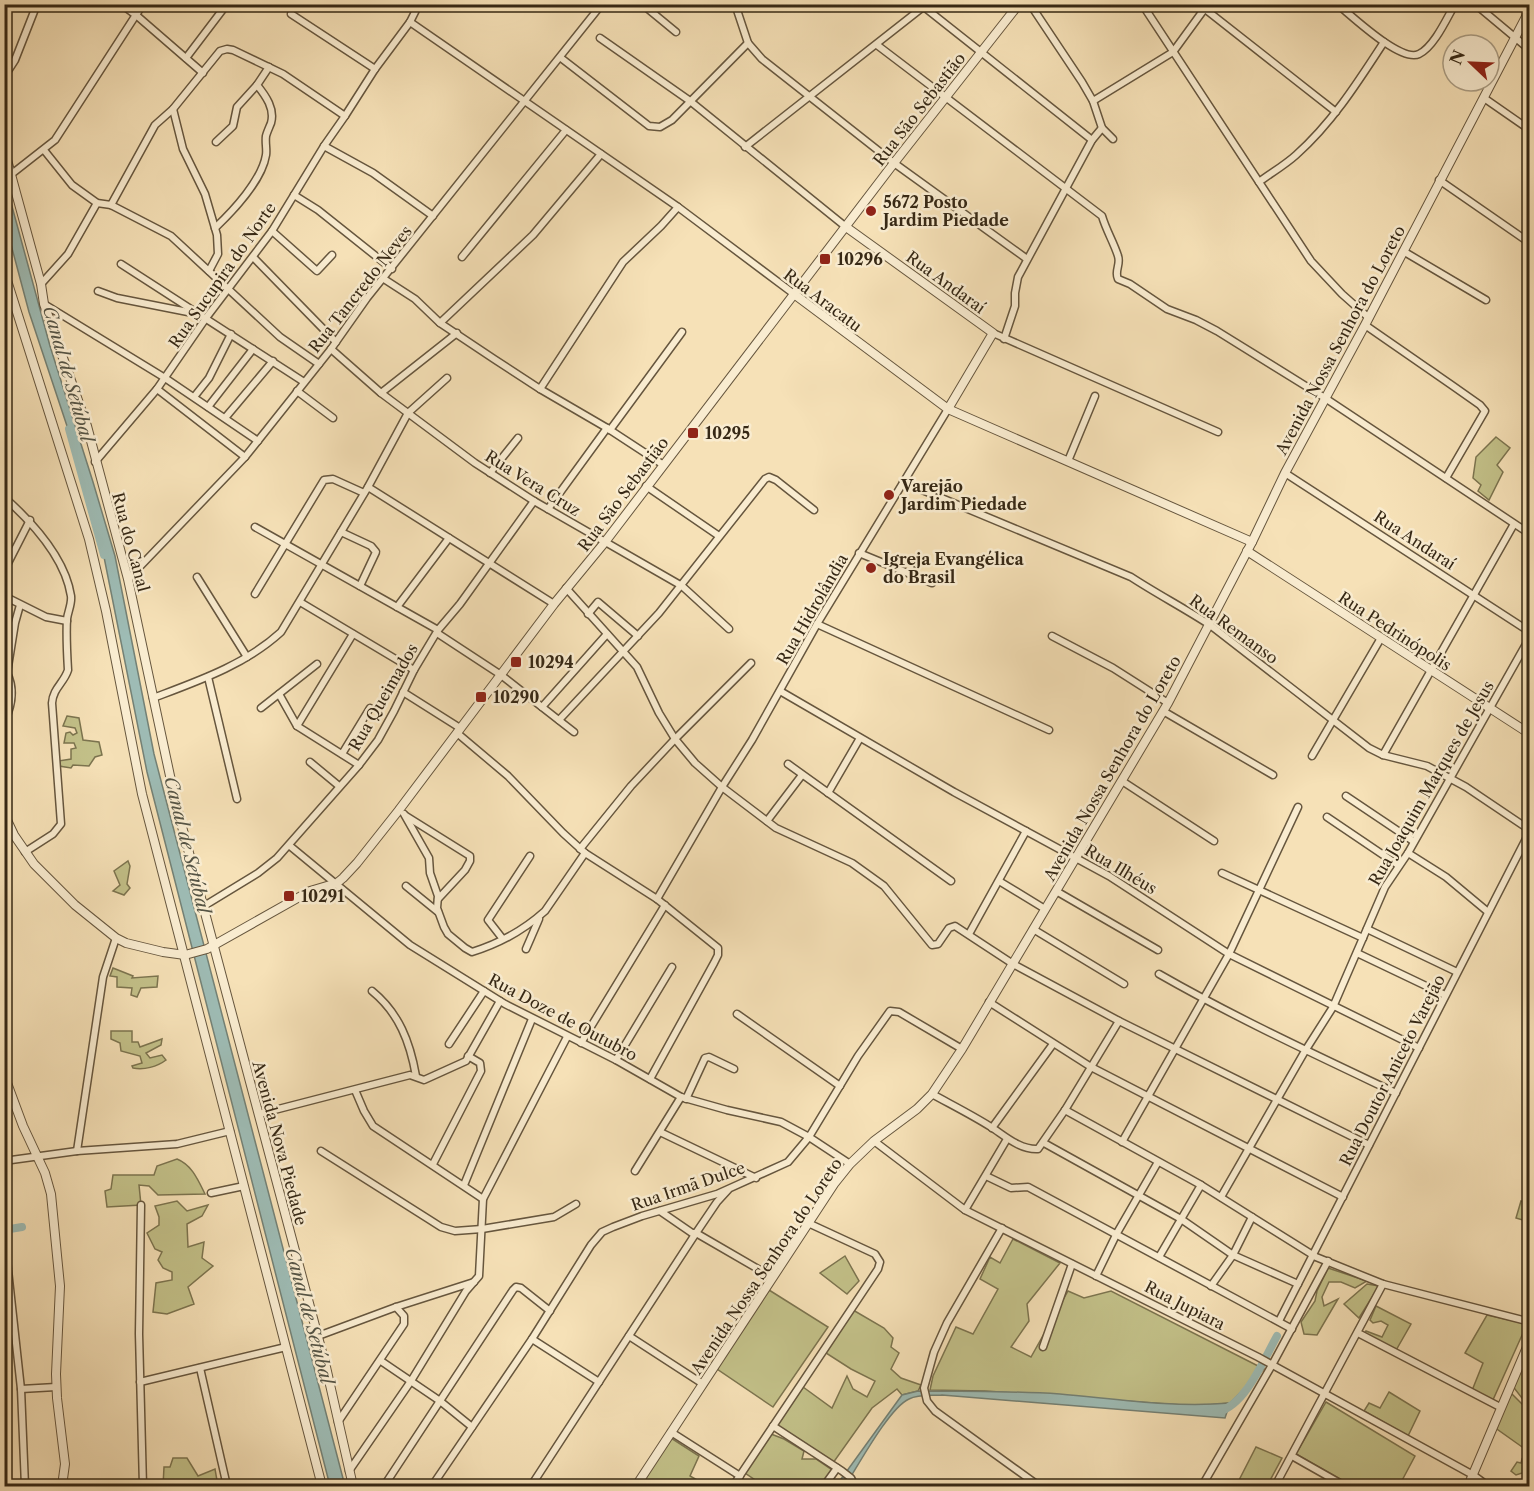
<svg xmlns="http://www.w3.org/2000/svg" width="1534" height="1491" font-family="'Libre Caslon Text',serif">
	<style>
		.green { fill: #c3c189; stroke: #7c744f; stroke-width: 1.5 }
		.water { fill: #9ebcb5; stroke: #748175; stroke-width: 1.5 }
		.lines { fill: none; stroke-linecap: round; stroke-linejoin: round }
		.canal { stroke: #9ebcb5; stroke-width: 8 }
		.minor-casing { stroke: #66563e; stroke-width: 9 }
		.tertiary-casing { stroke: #66563e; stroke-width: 10 }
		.minor { stroke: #f9ecd0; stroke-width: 6 }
		.tertiary { stroke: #f9ecd0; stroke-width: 8 }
		.poi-dot { fill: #8f2418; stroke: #f9ecd0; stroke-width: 2 }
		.labels { text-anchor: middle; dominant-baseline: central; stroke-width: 5; stroke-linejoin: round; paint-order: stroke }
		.street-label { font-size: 16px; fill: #362815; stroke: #f9ecd0 }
		.poi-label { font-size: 16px; font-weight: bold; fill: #362815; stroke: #f9ecd0; text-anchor: start }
		.water-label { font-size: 18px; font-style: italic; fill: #555445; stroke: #f9ecd0 }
	</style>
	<rect width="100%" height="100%" fill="#f6e1b7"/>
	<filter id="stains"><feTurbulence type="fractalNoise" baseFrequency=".00333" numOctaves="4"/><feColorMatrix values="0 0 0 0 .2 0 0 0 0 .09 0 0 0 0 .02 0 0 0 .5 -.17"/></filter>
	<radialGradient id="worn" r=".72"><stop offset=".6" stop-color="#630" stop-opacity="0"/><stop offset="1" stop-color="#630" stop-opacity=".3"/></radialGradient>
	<g class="green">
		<path d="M1496,437L1510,448L1497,465L1503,472L1489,500L1478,491L1481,485L1473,478L1476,457Z"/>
		<path d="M67,716L79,718L83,740L99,742L102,755L95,757L89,766L73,765L71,768L59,766L58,761L71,759V749L76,748L74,743H64L66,733L70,732L73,735L77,733L75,728L63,726Z"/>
		<path d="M128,861L130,866L127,884L130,888L124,895L113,891L120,885L114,871Z"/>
		<path d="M113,968L133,976L132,978L158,976L157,987L141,988L137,997L131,995L132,988L117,987V977L110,976Z"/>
		<path d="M111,1031H132V1042H138L140,1047L162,1039L161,1045L146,1053L150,1058L162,1055L166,1060C157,1067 144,1070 133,1068L132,1066L142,1063L140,1056L121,1051L120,1043L111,1039Z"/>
		<path d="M177,1159C192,1165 198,1180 205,1194L158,1195L149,1186L139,1185L141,1205L107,1207L105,1191L111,1189L113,1175H154L157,1166Z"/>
		<path d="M177,1201L187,1211L208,1205L202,1216L187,1224L188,1247L204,1242L202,1258L213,1266L188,1287L194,1304L167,1314L153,1312L156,1283L172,1280V1272L163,1268L158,1260L162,1252L155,1249L147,1233L159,1225V1217L155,1206Z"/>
		<path d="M1521,1201L1529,1203V1222L1516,1218Z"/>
		<path d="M1013,1239L1060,1263L1027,1304L1029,1321L1011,1347L1031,1357L1068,1291L1084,1298L1111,1291L1264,1369L1230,1403L1196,1406L985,1391L930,1390L933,1376L956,1327L973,1334L998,1289L980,1279L990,1257L1000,1263Z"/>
		<path d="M845,1256L859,1281L847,1294L820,1273Z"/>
		<path d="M1328,1268L1367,1281L1355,1288L1341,1282H1329L1322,1297L1324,1306L1338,1299L1317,1335L1304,1334L1301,1322L1315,1301L1317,1291Z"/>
		<path d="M1367,1284L1379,1286L1359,1318L1344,1304Z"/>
		<path d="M769,1290L828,1327L773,1407L717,1369Z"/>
		<path d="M1376,1306L1411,1324L1395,1352L1364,1334L1366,1331L1382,1337L1388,1325L1381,1321L1373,1323L1370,1320Z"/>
		<path d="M853,1310L884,1328L893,1338L891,1347L899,1353L891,1369L901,1378L921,1385L918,1391L902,1395L897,1389L872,1408L833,1463L777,1425L803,1387L832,1408L847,1376L853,1389L867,1397L875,1381L851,1369L826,1353Z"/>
		<path d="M1487,1315L1527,1324L1492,1402L1471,1393L1483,1363L1465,1353Z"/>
		<path d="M1529,1340V1407L1511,1384Z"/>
		<path d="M1509,1391L1529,1411V1442L1525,1449L1494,1427Z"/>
		<path d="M1389,1392L1420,1411L1408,1436L1364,1411L1369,1403L1380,1408Z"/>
		<path d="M1326,1402L1415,1456L1399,1486H1352L1296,1454Z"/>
		<path d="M771,1434L784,1439L804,1451L802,1459H816L832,1470L821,1486H764L745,1473Z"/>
		<path d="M671,1438L699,1456L690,1476L704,1484L702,1486H639Z"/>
		<path d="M1256,1447L1282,1458L1267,1486H1236Z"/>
		<path d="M173,1458H187L198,1476L215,1469L218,1486H176L173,1484V1486H163L164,1467H170Z"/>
		<path d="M1522,1459L1529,1464V1477L1522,1473L1516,1475L1511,1471L1517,1462L1521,1463Z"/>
	</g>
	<g class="water">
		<path d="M4,177L50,346L93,482L115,556L154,754L345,1486H330L147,772L102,547L71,438L29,312L5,222Z"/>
		<path d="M918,1391C965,1391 1013,1391 1060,1394C1117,1399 1173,1408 1230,1403L1225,1418L942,1395C932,1396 919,1394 909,1399C889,1408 858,1466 845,1486H836L902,1395Z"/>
	</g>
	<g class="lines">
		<g class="canal">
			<path d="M69,429L104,555"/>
			<path d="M4,1230L22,1227"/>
			<path d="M1218,1412C1246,1405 1264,1359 1277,1336"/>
		</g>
		<defs>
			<g id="minor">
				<path d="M121,4L136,15L203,73"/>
				<path d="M642,4L676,32"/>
				<path d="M735,4L748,43L762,59L894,163L1027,259"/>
				<path d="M1030,4L1082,82L1093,101L1102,128L1113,139"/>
				<path d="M1142,4L1311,261L1342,294L1369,318"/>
				<path d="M1337,4C1352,16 1401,63 1419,54C1434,47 1447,18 1455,4"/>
				<path d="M1475,4L1530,50"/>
				<path d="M924,7L1092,140"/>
				<path d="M1205,9L1336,112"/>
				<path d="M291,14L375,69"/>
				<path d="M410,22L678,207L794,294"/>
				<path d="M600,38L690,101L846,227"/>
				<path d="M877,45L1102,216C1106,230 1114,243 1118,256C1121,265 1114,271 1118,279L1130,284L1167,309L1196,320L1217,331L1325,398L1530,534"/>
				<path d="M186,58L227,4"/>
				<path d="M561,58L649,126L660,127L672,120L748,43"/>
				<path d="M4,77L15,60L37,4"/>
				<path d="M1484,98L1530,130"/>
				<path d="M1093,101L1173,52L1208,4"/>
				<path d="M173,109L183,149L205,194L217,235L218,254L209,271"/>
				<path d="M216,142L233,126L237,107L257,85"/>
				<path d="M324,146L373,173L433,216"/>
				<path d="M745,147L927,4"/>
				<path d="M44,150L72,185L97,203L111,205L171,236L280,337L319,364"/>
				<path d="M4,180L55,140L143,4"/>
				<path d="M1439,180L1530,243"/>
				<path d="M1259,182C1271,173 1285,165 1296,155C1332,123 1358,82 1384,42"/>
				<path d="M294,195L318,210L392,269"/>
				<path d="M111,205L155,125L173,109L220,51L227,49L233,50L283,74L345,116"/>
				<path d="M215,228C233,211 262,180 266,155C267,149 265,143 266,136C267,132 269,128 271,123C275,109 266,96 257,85L269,67"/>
				<path d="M272,231L317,271L332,255"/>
				<path d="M1403,251L1486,300"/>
				<path d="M253,257L336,342"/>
				<path d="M462,257L566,130"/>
				<path d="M121,264L304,382"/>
				<path d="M384,279L415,299L440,323L494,359L540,389L607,428L662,464"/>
				<path d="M41,284L68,254L97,203"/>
				<path d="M98,291L117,298L193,313"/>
				<path d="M44,304L165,378L258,441"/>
				<path d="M440,323L533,235L601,154"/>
				<path d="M1365,325L1453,386L1480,405L1485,411L1446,478"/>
				<path d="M993,333L1218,432"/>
				<path d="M1004,339L1015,306V293L1018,277L1092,140L1102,128"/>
				<path d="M331,349L381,393L475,463L534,501L682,586L729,629"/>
				<path d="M157,389L245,457"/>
				<path d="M540,389L623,262L661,226L678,207"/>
				<path d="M297,391L333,418"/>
				<path d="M381,393L457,333"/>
				<path d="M194,397L209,378L231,334"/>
				<path d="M208,407L253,349"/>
				<path d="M225,418L273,361"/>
				<path d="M610,430L682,332"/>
				<path d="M1068,461L1095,396"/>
				<path d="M95,462L157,389L206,318L272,231L324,146L345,116L375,69L410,22L419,4"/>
				<path d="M490,473L518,438"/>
				<path d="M1285,473L1530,632"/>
				<path d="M903,482L1131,577C1157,594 1184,608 1210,625L1369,748L1383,755L1427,766L1466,787L1530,830"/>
				<path d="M646,486L719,536"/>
				<path d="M368,487L554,604"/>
				<path d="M4,497C32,522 65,557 71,596C72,604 68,611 67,619C66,635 67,653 68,670C64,683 53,688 52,703L61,824L53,834L25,852"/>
				<path d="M548,509L607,428"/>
				<path d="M255,527L438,630"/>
				<path d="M341,532L371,546L376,552L360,586"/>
				<path d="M859,553L932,583"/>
				<path d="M4,571L30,520"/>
				<path d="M197,577L247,657"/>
				<path d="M128,579L245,457L331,349L367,298L602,4"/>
				<path d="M566,588L637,667L659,713L675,739L695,763L722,787L776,828L852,863L884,886L932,945L938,944L949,928L955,926L1013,964L1119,1021L1369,1145"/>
				<path d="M255,594L324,480L333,479L364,493"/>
				<path d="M4,596L46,617L67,621"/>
				<path d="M300,602L414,670"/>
				<path d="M397,607L449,538"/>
				<path d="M588,614L598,602L638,636"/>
				<path d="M817,624L1049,730"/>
				<path d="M437,633L501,675L574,732"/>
				<path d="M1052,636L1113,668L1168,703"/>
				<path d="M7,673L15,623L20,605"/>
				<path d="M208,677L237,799"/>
				<path d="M780,691L954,792L1109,876L1229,954L1419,1048"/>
				<path d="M403,692L460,728"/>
				<path d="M279,694L297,726L359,765"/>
				<path d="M153,698C198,681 245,665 281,632L368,487L408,413L447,378"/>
				<path d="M542,707L607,634"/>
				<path d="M261,708L317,664"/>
				<path d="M1163,711L1273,775"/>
				<path d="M559,720L659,613L765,479L769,477L776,480L814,510"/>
				<path d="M4,723C12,706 15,689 7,673"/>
				<path d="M297,726L353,634"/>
				<path d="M457,733L508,776L563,833L585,853L657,899L718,948V955L714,963L650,1079"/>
				<path d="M676,738L751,663"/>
				<path d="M342,754L370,708"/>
				<path d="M1383,755L1514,524"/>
				<path d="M1312,756L1381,638"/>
				<path d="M310,762L339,786"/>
				<path d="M788,764L951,881"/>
				<path d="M1122,781L1214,841"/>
				<path d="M828,793L860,738"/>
				<path d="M1346,796L1413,841"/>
				<path d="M404,814L429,858L430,873L438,896L437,908L444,927L448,934L465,948L472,952C498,944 525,929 545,911L585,853"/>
				<path d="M406,816L470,856V861L465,870L438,899"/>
				<path d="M1327,817L1398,865"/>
				<path d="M767,821L802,775"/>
				<path d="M290,846L410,945L505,1004L616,1060L681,1097L727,1110L781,1122L809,1137L850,1164"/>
				<path d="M580,849L631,786L675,739"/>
				<path d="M1408,853L1446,877L1488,912"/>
				<path d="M1222,873L1363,938"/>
				<path d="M999,881L1045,909"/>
				<path d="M406,886L438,912"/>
				<path d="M1056,891L1158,950"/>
				<path d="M657,899L722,787L752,740L817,624L948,409"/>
				<path d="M204,906L258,873L277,858L359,765L378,740L394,711L414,670L438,630L460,604L534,501"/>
				<path d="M1033,929L1124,984"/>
				<path d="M1367,929L1457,972"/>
				<path d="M969,934L1026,831"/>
				<path d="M502,938L488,920L530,856"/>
				<path d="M526,949L539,919"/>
				<path d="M1357,953L1445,995"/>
				<path d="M1159,974C1236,1018 1316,1055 1396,1093"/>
				<path d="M372,991C399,1013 410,1042 416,1076"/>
				<path d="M989,1002L1091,1067L1343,1197"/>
				<path d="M737,1014L840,1086"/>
				<path d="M581,1043L665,905"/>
				<path d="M449,1044L484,991"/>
				<path d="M616,1060L672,967"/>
				<path d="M355,1090L364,1111L373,1126L483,1199"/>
				<path d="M932,1094C952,1105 972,1115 991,1127C1005,1136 1020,1150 1038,1149L1065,1110L1119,1021"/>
				<path d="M686,1099L705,1058L709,1057L734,1069"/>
				<path d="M1065,1110L1201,1185L1316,1257L1383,1284L1530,1322"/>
				<path d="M259,1114L410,1075L424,1080L466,1061L500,1001"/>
				<path d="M992,1128L1053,1044"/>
				<path d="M660,1132L756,1178"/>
				<path d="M874,1141L965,1210L1258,1357L1473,1475L1488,1486"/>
				<path d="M1122,1142L1229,954L1298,807"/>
				<path d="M1044,1143L1181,1219L1233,1255L1298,1284"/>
				<path d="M77,1151L103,977L116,938"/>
				<path d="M321,1151L430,1220L441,1227L455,1231L482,1229L554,1217L576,1204"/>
				<path d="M4,1161L77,1151L177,1144L230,1131"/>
				<path d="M433,1164L481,1071L480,1063L468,1056"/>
				<path d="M635,1171L681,1097"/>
				<path d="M986,1176L1011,1188L1028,1187L1292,1329"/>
				<path d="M464,1185L532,1019"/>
				<path d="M211,1193L244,1186"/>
				<path d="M1221,1197L1305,1051L1333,1007L1385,887L1408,853L1530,637"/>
				<path d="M141,1205L139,1334L143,1486"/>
				<path d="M965,1210L1007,1139"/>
				<path d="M660,1211L692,1233H696L772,1277"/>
				<path d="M4,1223L8,1270L21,1389L25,1486"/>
				<path d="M1002,1228L947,1323L934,1352L924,1388L927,1401L935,1411L1039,1486"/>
				<path d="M1159,1257L1201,1185"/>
				<path d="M1096,1276L1117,1233L1158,1162"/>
				<path d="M1211,1286L1233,1255L1252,1217"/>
				<path d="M1279,1321L1530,831"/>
				<path d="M1358,1333L1500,1407"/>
				<path d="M318,1336L396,1307L474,1282"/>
				<path d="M629,1336L703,1384"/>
				<path d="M532,1339L599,1382"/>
				<path d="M1043,1347L1072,1264"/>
				<path d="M381,1361L440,1401L472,1427"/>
				<path d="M200,1368L227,1486"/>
				<path d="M140,1382L286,1347"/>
				<path d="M21,1389L56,1387"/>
				<path d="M338,1422L404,1324V1316L396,1307"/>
				<path d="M773,1426L842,1471L851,1478L855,1486"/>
				<path d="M671,1432L740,1476"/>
				<path d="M1292,1456L1345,1486"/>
				<path d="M349,1471L411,1381L466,1291L479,1276L483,1199L567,1037"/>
				<path d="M384,1486L513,1290L516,1287L521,1288L550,1311"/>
				<path d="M432,1486L532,1339L591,1245L602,1232L613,1227L642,1216L717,1194L788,1162L809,1137L858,1056L890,1011L899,1012L962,1049"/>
				<path d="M531,1486L696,1233L717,1202L728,1190"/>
				<path d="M733,1486L878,1269L880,1262L875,1254L808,1223"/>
				<path d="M824,1486L837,1468"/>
				<path d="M1202,1486L1272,1365L1328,1261"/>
				<path d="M1275,1486L1383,1284"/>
			</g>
			<g id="tertiary">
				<path d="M4,149L41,284L44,304L87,426L128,579L176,804L326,1367L353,1486"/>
				<path d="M846,227L993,333L948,409"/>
				<path d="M4,271L89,539L106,611L142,794L322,1486"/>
				<path d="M794,294L948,409L1252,542"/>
				<path d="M1247,551L1530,734"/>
				<path d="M4,814L14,835L34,864L75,905L116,938L126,943L163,952L185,955L207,949L310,891L337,883L343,878L357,863L399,810L554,604L605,542L894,163L1019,4"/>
				<path d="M4,1075L23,1126L45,1173L51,1194L60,1286L56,1374L57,1398L65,1464L62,1486"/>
				<path d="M636,1486L834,1184L850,1164L874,1141L917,1109L932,1094L962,1049L1168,703L1252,542L1285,473L1365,325L1530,9"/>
				<path d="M1468,1486L1530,1340"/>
			</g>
		</defs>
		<use href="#minor" class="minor-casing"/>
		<use href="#tertiary" class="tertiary-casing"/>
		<use href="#minor" class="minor"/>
		<use href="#tertiary" class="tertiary"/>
	</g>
	<g class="poi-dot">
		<circle cx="871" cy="211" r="6"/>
		<rect x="819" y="253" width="12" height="12" rx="3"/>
		<rect x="687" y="427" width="12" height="12" rx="3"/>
		<circle cx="889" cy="495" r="6"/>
		<circle cx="871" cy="568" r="6"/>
		<rect x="510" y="656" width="12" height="12" rx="3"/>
		<rect x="475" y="691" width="12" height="12" rx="3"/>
		<rect x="283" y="890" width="12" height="12" rx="3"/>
	</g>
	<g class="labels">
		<g class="street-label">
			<text transform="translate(919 109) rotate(-52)">Rua São Sebastião</text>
			<text transform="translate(222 275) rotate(-55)">Rua Sucupira do Norte</text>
			<text transform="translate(946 282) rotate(36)">Rua Andaraí</text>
			<text transform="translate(360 289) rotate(-52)">Rua Tancredo Neves</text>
			<text transform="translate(823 300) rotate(37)">Rua Aracatu</text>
			<text transform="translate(1340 340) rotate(-62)">Avenida Nossa Senhora do Loreto</text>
			<text transform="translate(533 483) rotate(32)">Rua Vera Cruz</text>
			<text transform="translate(623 494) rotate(-53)">Rua São Sebastião</text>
			<text transform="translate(1415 540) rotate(33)">Rua Andaraí</text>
			<text transform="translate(131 542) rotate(75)">Rua do Canal</text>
			<text transform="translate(812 609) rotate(-60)">Rua Hidrolândia</text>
			<text transform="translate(1234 629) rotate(36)">Rua Remanso</text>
			<text transform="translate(1395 631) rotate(33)">Rua Pedrinópolis</text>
			<text transform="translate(383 697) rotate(-60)">Rua Queimados</text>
			<text transform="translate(1112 768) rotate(-60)">Avenida Nossa Senhora do Loreto</text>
			<text transform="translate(1431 783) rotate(-60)">Rua Joaquim Marques de Jesus</text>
			<text transform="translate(1121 869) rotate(31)">Rua Ilhéus</text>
			<text transform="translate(563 1017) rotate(28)">Rua Doze de Outubro</text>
			<text transform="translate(1392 1070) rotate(-63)">Rua Doutor Aniceto Varejão</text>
			<text transform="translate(280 1143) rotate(75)">Avenida Nova Piedade</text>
			<text transform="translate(688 1186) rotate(-19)">Rua Irmã Dulce</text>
			<text transform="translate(766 1266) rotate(-56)">Avenida Nossa Senhora do Loreto</text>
			<text transform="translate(1185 1305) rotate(27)">Rua Jupiara</text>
		</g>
		<g class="poi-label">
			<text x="883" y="202">5672 Posto<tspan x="883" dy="18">Jardim Piedade</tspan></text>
			<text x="837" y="259">10296</text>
			<text x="705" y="433">10295</text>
			<text x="901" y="486">Varejão<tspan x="901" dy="18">Jardim Piedade</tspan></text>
			<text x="883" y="559">Igreja Evangélica<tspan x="883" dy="18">do Brasil</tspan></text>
			<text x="528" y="662">10294</text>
			<text x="493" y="697">10290</text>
			<text x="301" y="896">10291</text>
		</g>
		<g class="water-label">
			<text transform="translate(68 374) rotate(74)">Canal de Setúbal</text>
			<text transform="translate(187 845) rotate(76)">Canal de Setúbal</text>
			<text transform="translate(309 1316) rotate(75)">Canal de Setúbal</text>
		</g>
	</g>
	<rect width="1534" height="1491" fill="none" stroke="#f6e1b7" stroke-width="24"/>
	<rect x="6" y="6" width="1522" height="1479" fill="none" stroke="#362815" stroke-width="3"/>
	<rect x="12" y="12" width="1510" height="1467" fill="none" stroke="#362815" stroke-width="1.5"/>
	<g transform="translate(1471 63) rotate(293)"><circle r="28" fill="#f9ecd0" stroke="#ab9e85" stroke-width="1.5"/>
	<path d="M0-4.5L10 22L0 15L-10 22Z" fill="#8f2418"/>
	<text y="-9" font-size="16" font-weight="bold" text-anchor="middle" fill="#362815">N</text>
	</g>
	<rect width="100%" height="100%" filter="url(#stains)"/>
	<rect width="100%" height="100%" fill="url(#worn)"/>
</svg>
